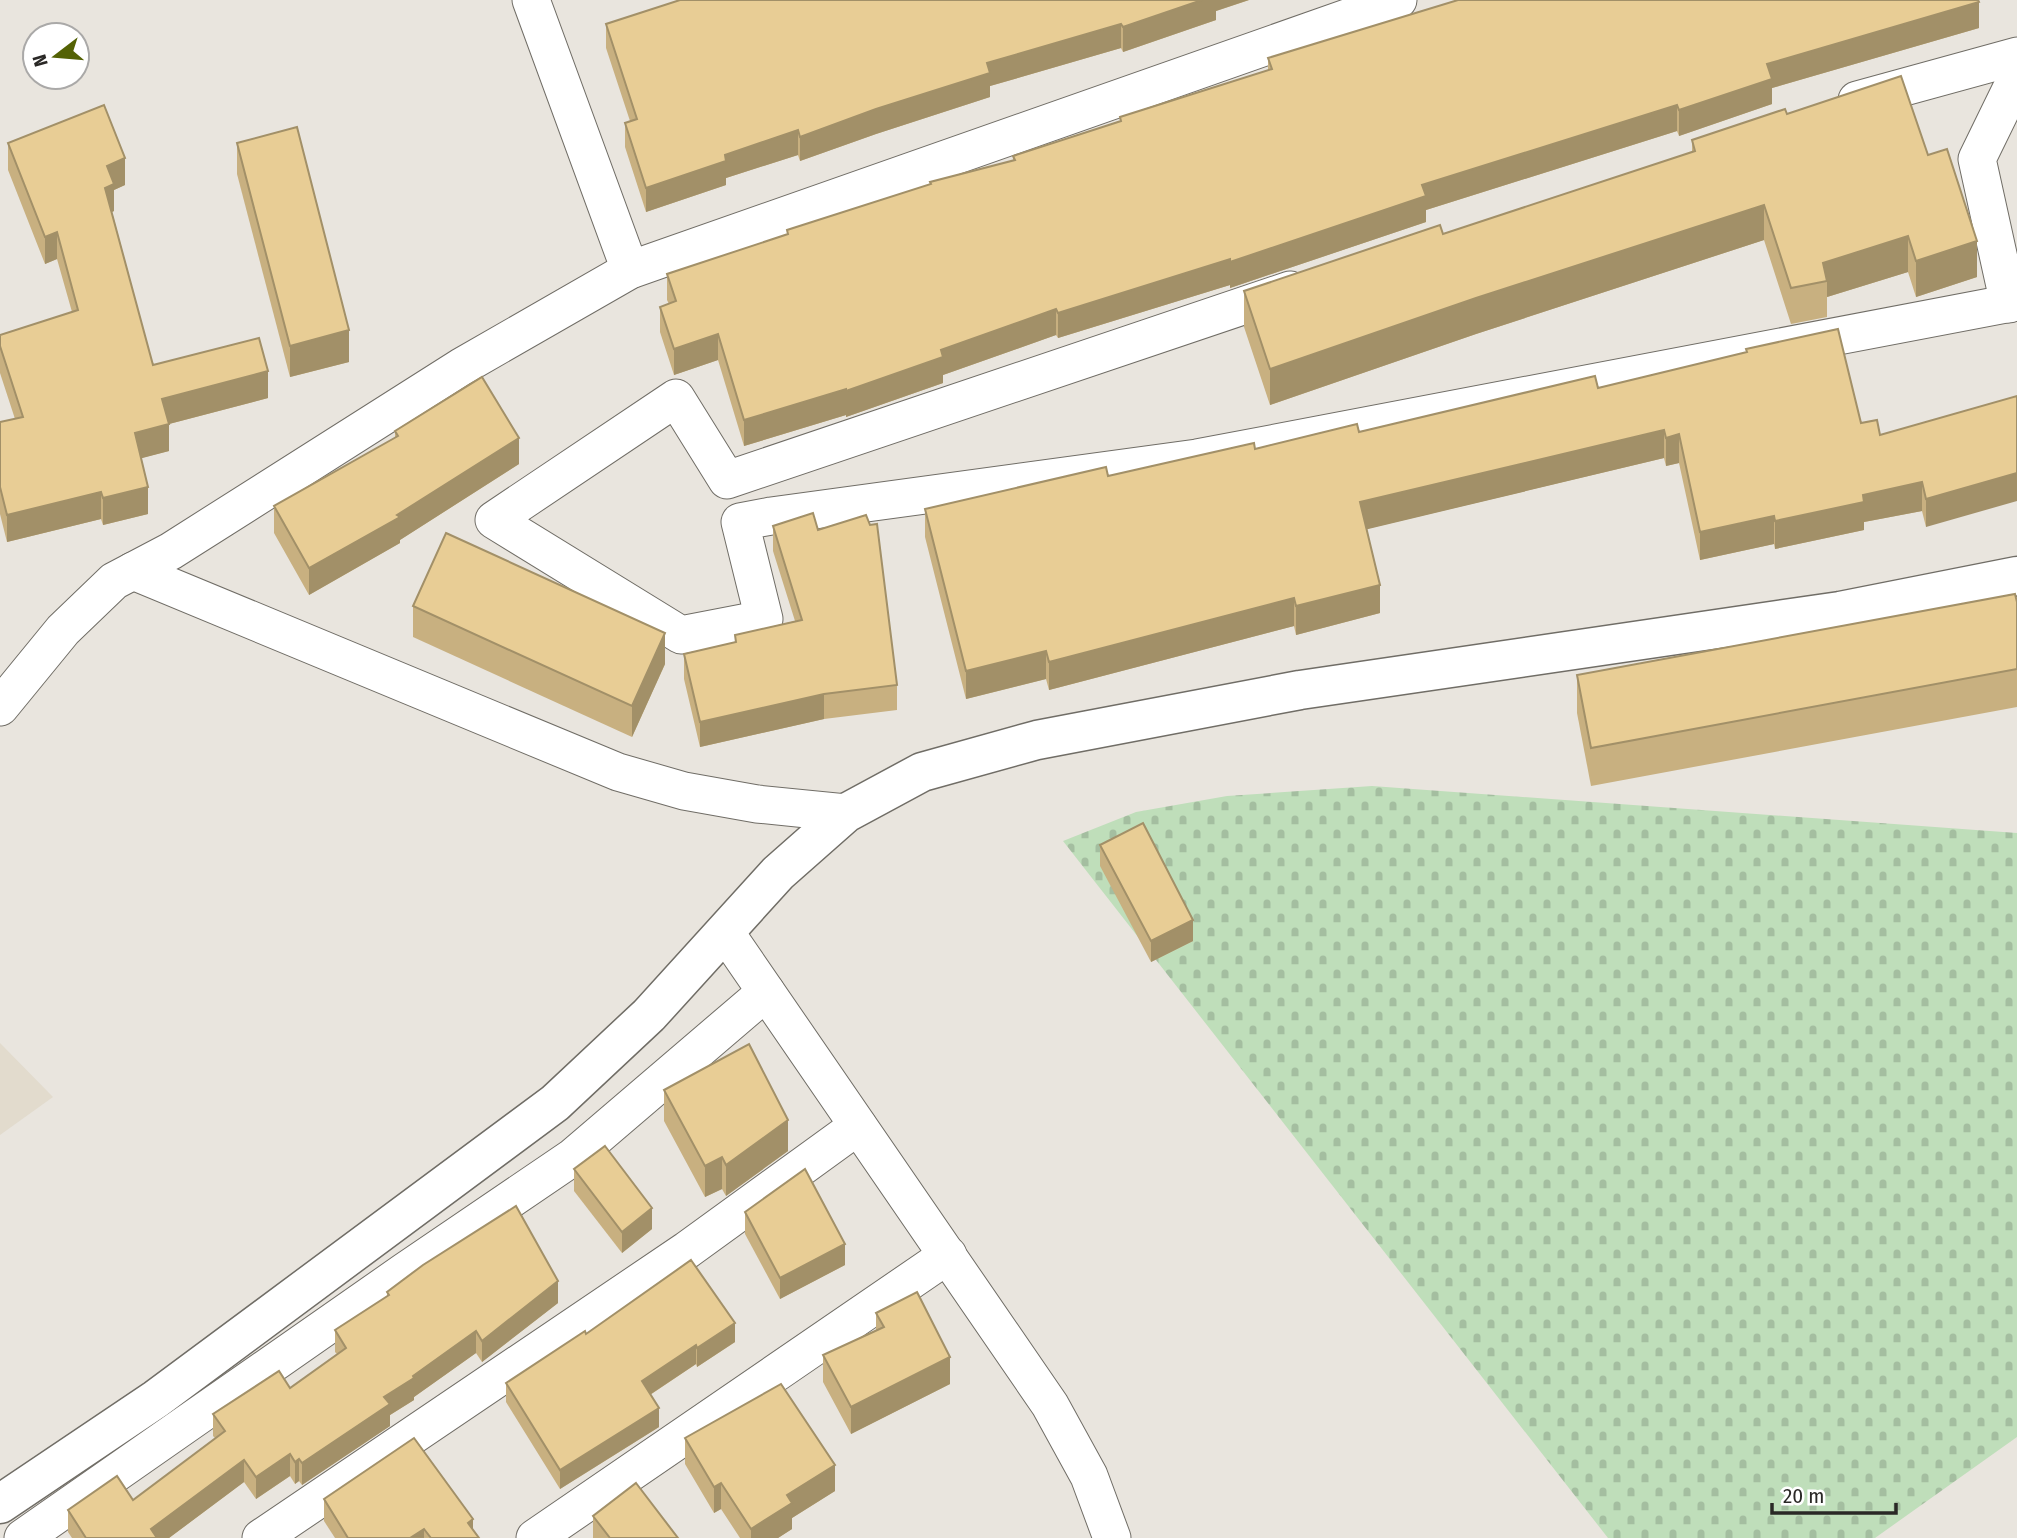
<svg xmlns="http://www.w3.org/2000/svg" width="2017" height="1538" font-family="'Fira Sans Condensed',sans-serif">
	<style>
		.built { fill: #e2dbcd }
		.cemetery { fill: url(#cemetery-stones) }
		.lines { fill: none; stroke-linecap: round; stroke-linejoin: round }
		.minor-casing { stroke: #706d66; stroke-width: 39 }
		.secondary-casing { stroke: #706d66; stroke-width: 41 }
		.minor { stroke: #fff; stroke-width: 37 }
		.secondary { stroke: #fff; stroke-width: 38 }
		.wall { fill: #c8b080 }
		.shaded-wall { fill: #a29068 }
		.building { fill: #e8cd95; stroke: #a29068; stroke-width: 2 }
	</style>
	<defs>
		<pattern id="cemetery-stones" width="16" height="16" patternUnits="userSpaceOnUse" patternTransform="scale(1.75)"><rect width="16" height="16" fill="#bfdeba"/><path d="M2 7V4a2 2 0 0 1 4 0v3zM10 15v-3a2 2 0 0 1 4 0v3z" fill="#a4bea0"/></pattern>
	</defs>
	<rect width="100%" height="100%" fill="#e9e5de"/>
	<path class="built" d="M0,1043L53,1097L0,1135Z"/>
	<path class="cemetery" d="M1372,786L2017,833V1437L1875,1538H1608L1063,841L1136,812L1227,796Z"/>
	<g class="lines">
		<defs>
			<g id="minor">
				<path d="M531,0L630,270"/>
				<path d="M1857,100L2017,56"/>
				<path d="M1290,290L727,480L676,398L494,520L681,635L764,619L740,522L771,516L1197,458L2017,302"/>
				<path d="M2009,304L1977,159L2017,77"/>
				<path d="M133,571L618,772L684,791L757,804L846,813"/>
				<path d="M0,707L63,630L114,581L171,551L461,367L630,270L1398,0"/>
				<path d="M725,932L1050,1405L1089,1476L1112,1538"/>
				<path d="M23,1538L404,1272L573,1157L766,992"/>
				<path d="M261,1538L687,1250L858,1126"/>
				<path d="M535,1538L948,1255"/>
			</g>
			<path id="secondary" d="M0,1504L156,1399L555,1103L649,1015L778,873L846,813L922,772L1037,740L1300,690L1840,611L2017,576"/>
		</defs>
		<use href="#minor" class="minor-casing"/>
		<use href="#secondary" class="secondary-casing"/>
		<use href="#minor" class="minor"/>
		<use href="#secondary" class="secondary"/>
	</g>
	<g class="wall">
		<path d="M680,0H1249L1216,11V20L1123,52L1121,48L990,86V97L876,134L800,161L798,155L726,178V185L646,212L625,147V123L630,121L606,48V24Z"/>
		<path d="M1979,28L1772,88V104L1679,136L1677,131L1426,210V222L1230,288V285L1058,338L1056,335L943,375V383L846,417V415L744,446L718,360L674,375L660,332V307L669,304L667,300V274L787,234V230L1013,161V156L1120,121V117L1268,71V58Z"/>
		<path d="M1787,114L1928,155L1977,277L1916,297L1908,272L1827,297V317L1791,324L1764,240L1476,334L1270,405L1244,327V291L1443,234L1692,152V140Z"/>
		<path d="M8,143L125,185L114,190V211L112,212L153,365L268,398L169,424V451L141,458L148,514L103,525L101,519L7,542L0,514V422L15,419L0,373V335L72,312L57,259L45,264L8,170Z"/>
		<path d="M237,143L349,362L290,377L237,174Z"/>
		<path d="M1746,349L1880,435L2017,396L1926,527L1922,511L1864,522V530L1775,549L1774,544L1700,560L1679,463L1666,466L1664,458L1366,529L1380,613L1296,635L1294,626L1049,690L1046,679L966,699L925,537V509L1255,449L1359,432L1598,388L1746,353Z"/>
		<path d="M395,431L519,464L400,540V543L309,595L274,533V506L395,438Z"/>
		<path d="M773,526L818,530L897,685V710L824,719L700,747L684,679V654L735,642V635L795,621L773,551Z"/>
		<path d="M2017,602V707L1591,786L1577,713V675Z"/>
		<path d="M413,606L665,664L632,737L413,637Z"/>
		<path d="M1100,845L1193,941L1151,962L1100,866Z"/>
		<path d="M664,1090L788,1151L726,1196L722,1189L705,1197L664,1121Z"/>
		<path d="M574,1169L652,1229L622,1253L574,1191Z"/>
		<path d="M745,1212L845,1265L780,1299L745,1234Z"/>
		<path d="M387,1292L558,1303L482,1362L476,1353L414,1397V1400L390,1415V1426L302,1485L299,1481L295,1484L290,1476L256,1499L244,1482L169,1538H72L68,1532V1510L133,1500L215,1438L213,1436V1414L290,1388L337,1354L335,1352V1330L387,1297Z"/>
		<path d="M876,1313L950,1384L851,1434L823,1382V1355L876,1330Z"/>
		<path d="M586,1334L735,1342L697,1367L696,1364L650,1395L659,1427L560,1489L506,1402V1383Z"/>
		<path d="M685,1438L835,1491L792,1518V1529L778,1538H740L721,1509L714,1513L685,1464Z"/>
		<path d="M324,1499L473,1531L479,1538H335L324,1521Z"/>
		<path d="M593,1516L678,1538H593Z"/>
	</g>
	<g class="shaded-wall">
		<path d="M1202,0H1249L1216,11V20L1123,52V27Z"/>
		<path d="M1979,2V28L1772,88V104L1679,136V110L1767,64Z"/>
		<path d="M1121,24V48L990,86V97L876,134L800,161V137L987,63Z"/>
		<path d="M1677,105V131L1426,210V222L1230,288V262L1422,185Z"/>
		<path d="M798,130V155L726,178V185L646,212V188L725,155Z"/>
		<path d="M125,158V185L114,190V211L105,215V188L107,166Z"/>
		<path d="M1764,205V240L1476,334L1270,405V369L1476,298Z"/>
		<path d="M57,232V259L45,264V237Z"/>
		<path d="M1908,236V272L1827,297V281L1823,263Z"/>
		<path d="M1977,241V277L1916,297V261Z"/>
		<path d="M1230,259V285L1058,338V313Z"/>
		<path d="M1056,309V335L943,375V383L846,417V391L941,350Z"/>
		<path d="M349,330V362L290,377V346Z"/>
		<path d="M718,334V360L674,375V349Z"/>
		<path d="M268,371V398L169,424V451L135,460V433L162,399Z"/>
		<path d="M846,389V415L744,446V420Z"/>
		<path d="M1664,430V458L1360,531V502Z"/>
		<path d="M1679,434V463L1666,466V438Z"/>
		<path d="M519,438V464L400,540V543L309,595V568L397,515Z"/>
		<path d="M2017,473V501L1926,527V499Z"/>
		<path d="M1922,482V511L1864,522V530L1775,549V521L1863,495Z"/>
		<path d="M148,487V514L103,525V498Z"/>
		<path d="M101,492V519L7,542V515Z"/>
		<path d="M1774,516V544L1700,560V532Z"/>
		<path d="M1380,585V613L1296,635V606Z"/>
		<path d="M1294,598V626L1049,690V662Z"/>
		<path d="M665,633V664L632,737V706Z"/>
		<path d="M1046,651V679L966,699V671Z"/>
		<path d="M824,694V719L700,747V722Z"/>
		<path d="M1193,920V941L1151,962V941Z"/>
		<path d="M788,1120V1151L726,1196V1165Z"/>
		<path d="M722,1157V1189L705,1197V1166Z"/>
		<path d="M652,1208V1229L622,1253V1232Z"/>
		<path d="M845,1244V1265L780,1299V1278Z"/>
		<path d="M558,1281V1303L482,1362V1341Z"/>
		<path d="M735,1323V1342L697,1367V1348Z"/>
		<path d="M476,1331V1353L414,1397V1400L390,1415V1426L302,1485V1463L384,1397Z"/>
		<path d="M696,1345V1364L642,1400V1381Z"/>
		<path d="M950,1357V1384L851,1434V1407Z"/>
		<path d="M659,1408V1427L560,1489V1470Z"/>
		<path d="M290,1454V1476L256,1499V1477Z"/>
		<path d="M299,1459V1481L295,1484V1462Z"/>
		<path d="M244,1460V1482L169,1538H151V1529Z"/>
		<path d="M835,1465V1491L792,1518V1529L778,1538H751V1529L787,1495Z"/>
		<path d="M721,1483V1509L714,1513V1487Z"/>
		<path d="M473,1519V1538L468,1523Z"/>
		<path d="M424,1529V1538H410Z"/>
	</g>
	<g class="building">
		<path d="M680,0H1202L1123,27L1121,24L987,63L990,73L876,109L800,137L798,130L725,155L726,161L646,188L625,123L637,119L606,24Z"/>
		<path d="M1458,0H1978L1979,2L1767,64L1772,79L1679,110L1677,105L1422,185L1426,196L1230,262V259L1058,313L1056,309L941,350L943,357L846,391V389L744,420L718,334L674,349L660,307L676,301L667,274L788,234L787,230L931,184L930,182L1015,160L1013,156L1121,121L1120,117L1272,69L1268,58Z"/>
		<path d="M1901,76L1928,155L1947,149L1977,241L1916,261L1908,236L1823,263L1827,281L1791,288L1764,205L1476,298L1270,369L1244,291L1440,225L1443,234L1695,151L1692,140L1785,109L1787,114Z"/>
		<path d="M104,105L125,158L107,166L114,184L105,188L153,365L259,338L268,371L162,399L169,424L135,433L148,487L103,498L101,492L7,515L0,487V422L23,417L0,346V335L78,310L57,232L45,237L8,143Z"/>
		<path d="M297,127L349,330L290,346L237,143Z"/>
		<path d="M1838,329L1861,423L1877,420L1880,435L2017,396V473L1926,499L1922,482L1863,495L1864,502L1775,521L1774,516L1700,532L1679,434L1666,438L1664,430L1360,502L1380,585L1296,606L1294,598L1049,662L1046,651L966,671L925,509L1106,467L1108,476L1254,443L1255,449L1357,424L1359,432L1595,376L1598,388L1747,352L1746,349Z"/>
		<path d="M482,377L519,438L397,515L400,517L309,568L274,506L398,436L395,431Z"/>
		<path d="M813,513L818,530L866,515L870,525L877,524L897,685L824,694L700,722L684,654L736,642L735,635L802,620L773,526Z"/>
		<path d="M446,533L665,633L632,706L413,606Z"/>
		<path d="M2015,594L2017,602V669L1591,748L1577,675Z"/>
		<path d="M1143,823L1193,920L1151,941L1100,845Z"/>
		<path d="M749,1044L788,1120L726,1165L722,1157L705,1166L664,1090Z"/>
		<path d="M605,1146L652,1208L622,1232L574,1169Z"/>
		<path d="M805,1169L845,1244L780,1278L745,1212Z"/>
		<path d="M516,1206L558,1281L482,1341L476,1331L413,1376L414,1378L384,1397L390,1404L302,1463L299,1459L295,1462L290,1454L256,1477L244,1460L151,1529L157,1538H86L68,1510L117,1476L133,1500L225,1431L213,1414L279,1371L290,1388L346,1348L335,1330L389,1295L387,1292L423,1265Z"/>
		<path d="M691,1260L735,1323L697,1348L696,1345L642,1381L659,1408L560,1470L506,1383L585,1331L586,1334Z"/>
		<path d="M917,1292L950,1357L851,1407L823,1355L884,1327L876,1313Z"/>
		<path d="M781,1384L835,1465L787,1495L792,1503L751,1529L721,1483L714,1487L685,1438Z"/>
		<path d="M414,1438L473,1519L468,1523L479,1538H431L424,1529L410,1538H348L324,1499Z"/>
		<path d="M636,1483L678,1538H610L593,1516Z"/>
	</g>
	<g transform="translate(56 56) rotate(254)"><circle r="33" fill="#ffffff" stroke="#aaa9a8" stroke-width="2"/>
	<path d="M0-5L12 26L0 18L-12 26Z" fill="#546205"/>
	<text y="-10" font-size="19" font-weight="bold" text-anchor="middle" fill="#2a2826">N</text>
	</g>
	<path d="M1772 1503v10h124v-10" fill="none" stroke="#2a2826" stroke-width="3.5"/>
	<text x="1783" y="1503" font-size="21" fill="#2a2826" stroke="#ffffff" stroke-width="5" paint-order="stroke">20 m</text>
</svg>
